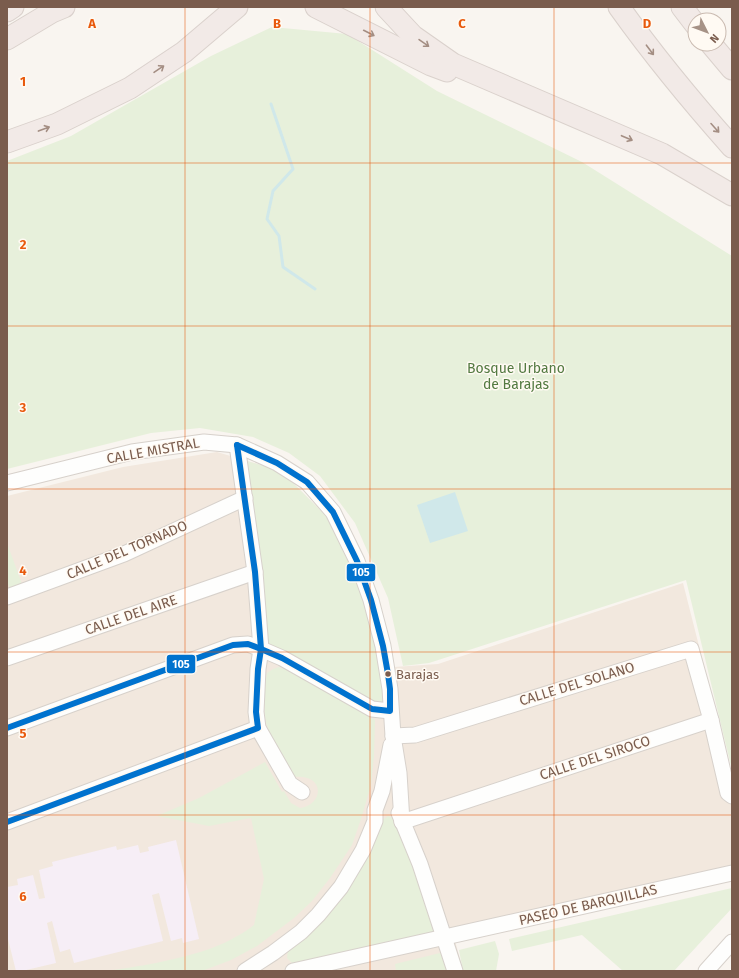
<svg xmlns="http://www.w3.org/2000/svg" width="739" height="978" font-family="'Fira Sans',sans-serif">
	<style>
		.residential { fill: #f2e8de }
		.education { fill: #f6eef6 }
		.green { fill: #e7f0db }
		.water { fill: #d0e8ea }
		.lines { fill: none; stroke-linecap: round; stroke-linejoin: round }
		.stream { stroke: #d0e8ea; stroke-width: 3 }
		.minor-casing { stroke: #d7d1cb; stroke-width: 17 }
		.highway-casing { stroke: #dad1cc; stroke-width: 23 }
		.minor { stroke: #fefefd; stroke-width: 15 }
		.highway { stroke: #f2eae7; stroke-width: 21 }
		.bus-1-casing { stroke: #fffaf3; stroke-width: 9 }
		.bus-1 { stroke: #0072ce; stroke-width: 6 }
		.oneway { stroke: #a48e83 }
		.grid { fill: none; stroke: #e8590c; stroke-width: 1; stroke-opacity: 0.55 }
		.bus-dot { fill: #7a5c4d; stroke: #fffaf3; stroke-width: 1.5 }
		.labels { text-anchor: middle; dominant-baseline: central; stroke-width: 3; stroke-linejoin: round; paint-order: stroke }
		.bus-label { font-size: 13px; fill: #7a5c4d; stroke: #fffaf3; text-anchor: start }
		.park-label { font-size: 14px; fill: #537a41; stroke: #fffaf3 }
		.street-label { font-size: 14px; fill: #7a5c4d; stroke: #fffaf3 }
		.grid-label { font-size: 13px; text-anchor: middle; font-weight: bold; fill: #e8590c; stroke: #fffaf3; stroke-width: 3; stroke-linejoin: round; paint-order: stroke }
		.line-badge { stroke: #fffaf3; stroke-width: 1.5 }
		.badge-label { font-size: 11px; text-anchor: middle; font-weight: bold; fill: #fff }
	</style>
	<rect width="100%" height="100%" fill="#f9f5f0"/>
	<path class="residential" d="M217,452L281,471L326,516L365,624L379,668L438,664L683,583L732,776V866L452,929L463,971H7V496L123,467Z"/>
	<path class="education" d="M176,840L199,939L183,943L182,938L171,941L159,893L152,895L163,941L74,963L70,949L60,952L52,921L47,923L56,963L22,971H16L7,935V887L18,885L17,879L33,875L39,899L45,898L39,870L53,866L52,862L116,846L117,850L138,845L140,853L149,851L148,847Z"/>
	<g class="green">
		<path d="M272,27L347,34L437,91L582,162L732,256V770L686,580L429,663L403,666L388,598L355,523L320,476L289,453L253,437L200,428L151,433L7,469V161L71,136L211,56Z"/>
		<path d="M240,459L281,471L326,516L368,602L385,699L377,705L261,649Z"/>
		<path d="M7,543L22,584L10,589L7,581Z"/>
		<path d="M279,667L289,671L375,720L374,756L371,785L361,819L352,845L330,878L312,901L294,918L257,946L231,960L202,971H101C120,970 138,966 156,963C192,955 224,948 254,925L264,879L251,818L209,826L157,816L199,798L265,762L282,792L284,791L291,803L300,808C324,805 326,773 293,777C285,760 274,743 267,726C263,713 264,687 267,673L273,669Z"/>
		<path d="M388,816L396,819L421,882L435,932L294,965L287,958L288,950L381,821Z"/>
		<path d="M732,888V908L674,971H623L582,935L512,951L509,939Z"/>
		<path d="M495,941L499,954L496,971H463L459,950Z"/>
		<path d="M440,953L444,955L448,971H396L395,964Z"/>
	</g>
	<path class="water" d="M455,492L468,531L430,543L417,505Z"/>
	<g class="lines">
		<path class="stream" d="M271,104L293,169L273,191L267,219L279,236L283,267L315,289"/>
		<defs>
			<g id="minor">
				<path d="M237,445L255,572L261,649L258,669L256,712L258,728L290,784L302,792"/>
				<path d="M7,483L132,452L204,442L237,445L277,463L307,482L333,512L357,561L371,600L383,646L390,689L393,736L399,773L402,822"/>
				<path d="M7,597L124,554L245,498"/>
				<path d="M7,658L255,572"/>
				<path d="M7,728L233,645L248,644L261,649L282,658L372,709L390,711"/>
				<path d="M393,736L415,735L691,649L711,720L728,793L732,796"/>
				<path d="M399,813L420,864L455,971"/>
				<path d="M7,822L258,728"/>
				<path d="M402,822L711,720"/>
				<path d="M245,971L273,953L301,932L318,915L341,887L363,850L375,821V810L382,791L391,745"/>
				<path d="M293,971L732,873"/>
				<path d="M706,971L732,942"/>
			</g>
			<g id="highway">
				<path d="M316,7L431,65L447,71"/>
				<path d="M386,7L413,36L453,64L662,154L732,195"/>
				<path d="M619,7C654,56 692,102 732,147"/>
				<path d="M682,7L695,24"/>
				<path d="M7,11L13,7"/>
				<path d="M7,39L52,12L64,7"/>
				<path d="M711,44L732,69"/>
				<path d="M7,142L57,124L130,88L184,52L237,7"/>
			</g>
		</defs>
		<use href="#minor" class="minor-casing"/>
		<use href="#highway" class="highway-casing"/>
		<use href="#minor" class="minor"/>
		<use href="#highway" class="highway"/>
		<defs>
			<g id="bus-1">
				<path d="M7,728L233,645L248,644L261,649L282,658L372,709L390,711V689L388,674L383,646L371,600L357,561L333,512L307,482L277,463L237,445"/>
				<path d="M7,822L258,728L256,712L258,669L261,649L255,572L237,445"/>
			</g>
		</defs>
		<use href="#bus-1" class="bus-1-casing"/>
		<use href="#bus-1" class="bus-1"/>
	</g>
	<defs><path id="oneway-shaft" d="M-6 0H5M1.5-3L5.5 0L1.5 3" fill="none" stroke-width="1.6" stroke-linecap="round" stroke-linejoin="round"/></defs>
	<g class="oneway">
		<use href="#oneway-shaft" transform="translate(369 33) rotate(27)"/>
		<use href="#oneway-shaft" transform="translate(424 43) rotate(35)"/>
		<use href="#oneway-shaft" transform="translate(650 50) rotate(53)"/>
		<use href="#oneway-shaft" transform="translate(159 69) rotate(-34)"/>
		<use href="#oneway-shaft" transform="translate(715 128) rotate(48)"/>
		<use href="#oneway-shaft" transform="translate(44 129) rotate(-20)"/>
		<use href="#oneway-shaft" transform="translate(627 138) rotate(23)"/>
	</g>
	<path class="grid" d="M185,7V971M370,7V971M554,7V971M7,163H732M7,326H732M7,489H732M7,652H732M7,815H732"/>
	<circle class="bus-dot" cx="388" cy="674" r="3.5"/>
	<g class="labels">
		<g class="bus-label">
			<text x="396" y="674">Barajas</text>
		</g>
		<g class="park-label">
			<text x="516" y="368">Bosque Urbano<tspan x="516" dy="16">de Barajas</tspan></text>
		</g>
		<g class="street-label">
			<text transform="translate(153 451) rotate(-10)">CALLE MISTRAL</text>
			<text transform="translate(127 550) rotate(-23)">CALLE DEL TORNADO</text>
			<text transform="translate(131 615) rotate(-19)">CALLE DEL AIRE</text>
			<text transform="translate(577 684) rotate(-17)">CALLE DEL SOLANO</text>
			<text transform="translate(595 758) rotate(-18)">CALLE DEL SIROCO</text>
			<text transform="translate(588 905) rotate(-13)">PASEO DE BARQUILLAS</text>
		</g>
	</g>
	<g class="grid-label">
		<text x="92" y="28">A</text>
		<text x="277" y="28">B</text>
		<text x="462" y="28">C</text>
		<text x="647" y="28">D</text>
		<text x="23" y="86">1</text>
		<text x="23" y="249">2</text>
		<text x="23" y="412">3</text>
		<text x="23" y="575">4</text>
		<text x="23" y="738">5</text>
		<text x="23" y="901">6</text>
	</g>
	<g class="line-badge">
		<rect x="346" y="563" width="30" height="19" rx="4" fill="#0072ce"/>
		<rect x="166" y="654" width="30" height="20" rx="4" fill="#0072ce"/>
	</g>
	<g class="badge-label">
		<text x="361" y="576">105</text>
		<text x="181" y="668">105</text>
	</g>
	<rect width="739" height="978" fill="none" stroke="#7a5c4d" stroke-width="16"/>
	<g transform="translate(707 32) rotate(132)"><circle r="19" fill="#fffaf3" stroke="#cabbb1"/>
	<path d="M0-3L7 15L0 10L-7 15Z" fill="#a69286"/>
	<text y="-6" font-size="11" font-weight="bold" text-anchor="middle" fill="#7a5c4d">N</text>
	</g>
</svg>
